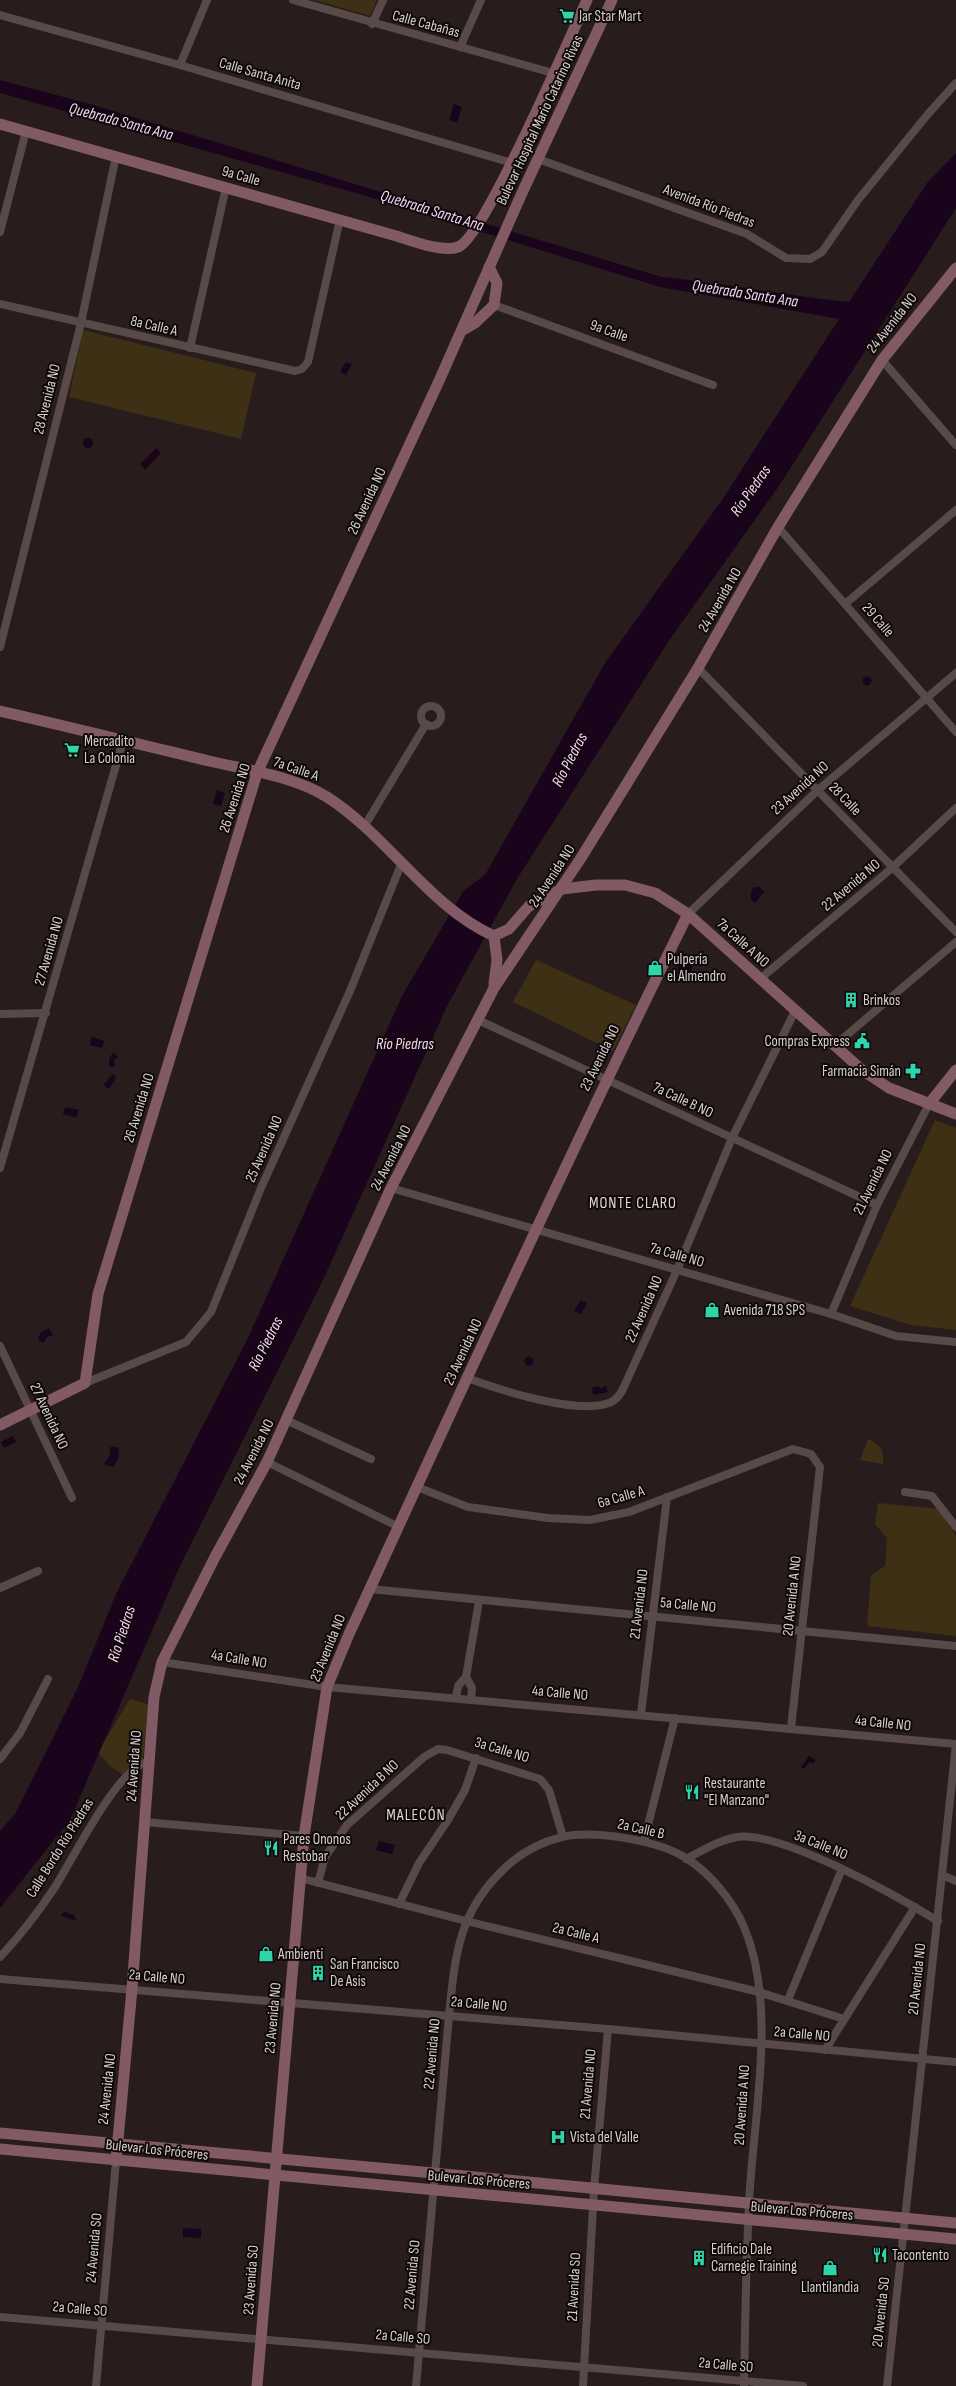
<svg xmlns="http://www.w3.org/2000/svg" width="956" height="2386" font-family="'Sofia Sans Condensed',sans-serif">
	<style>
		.green { fill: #3e3015 }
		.water { fill: #19041c }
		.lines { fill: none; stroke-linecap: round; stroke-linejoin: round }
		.street { stroke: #584a49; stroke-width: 8 }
		.secondary { stroke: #815a66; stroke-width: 11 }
		.labels { text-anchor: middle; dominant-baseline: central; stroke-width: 4; stroke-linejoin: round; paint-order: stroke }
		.poi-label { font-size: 15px; fill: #d7cfce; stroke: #0e0808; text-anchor: start }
		.street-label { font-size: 15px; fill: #d7cfce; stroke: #0e0808 }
		.water-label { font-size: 16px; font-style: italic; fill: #f8d1fa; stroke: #0e0808 }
		.neighbourhood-label { font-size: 16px; letter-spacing: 1px; fill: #e2d2d0; stroke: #0e0808 }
	</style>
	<rect width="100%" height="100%" fill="#281d1c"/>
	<g class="green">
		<path d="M314,0H377L370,16Z"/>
		<path d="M83,330L256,373L241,439L69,397Z"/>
		<path d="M536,960L636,1005L613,1051L513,1002Z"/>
		<path d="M935,1120L956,1128V1330L911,1325L850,1306Z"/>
		<path d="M868,1439C881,1445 884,1450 883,1464L860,1460Z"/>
		<path d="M878,1503L939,1509L956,1536V1636L867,1626L871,1575L885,1566L887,1538L875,1524Z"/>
		<path d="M130,1699L148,1704L143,1760L125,1776L110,1766L98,1752Z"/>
	</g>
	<g class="water">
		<path d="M0,80L90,104L662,277C724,283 786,296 849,302L927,183L956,153V208L779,486L670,639L517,879L447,1006L323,1280L180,1566L70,1820L0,1908V1831L15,1814L38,1768L78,1687L117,1592L247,1340L402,996L464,890L485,875L605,663L722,500L839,319L660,287L363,195L0,93Z"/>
		<path d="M454,104L462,107L457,123L449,120Z"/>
		<path d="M346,362L352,364L346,375L340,372Z"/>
		<circle cx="88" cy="443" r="5"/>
		<path d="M156,448L161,453L145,470L140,464Z"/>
		<circle cx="867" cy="681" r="4.5"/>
		<path d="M217,790L225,793L221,806L213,804Z"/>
		<path d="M754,887H761V890L765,891L755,903L751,900V892Z"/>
		<path d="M682,957L685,959L684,962L693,966L689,974L677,968Z"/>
		<path d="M92,1037L104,1041L102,1048L90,1045Z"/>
		<path d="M113,1052L118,1057L114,1061L115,1067L109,1066V1059Z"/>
		<path d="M113,1074L116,1078L109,1089L103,1085Z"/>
		<path d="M65,1107L79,1110L76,1118L63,1114Z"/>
		<path d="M581,1300L587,1303L581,1314L574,1311Z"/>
		<path d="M49,1328L53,1335L47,1337L43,1343L38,1339L41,1332Z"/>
		<circle cx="529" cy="1361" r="4.5"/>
		<path d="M597,1386L601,1388L606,1386L608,1392L593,1395L592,1388Z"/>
		<path d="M13,1436L16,1442L4,1448L1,1442Z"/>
		<path d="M110,1447H118L119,1457L113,1467L104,1464L110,1455Z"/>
		<path d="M809,1756L816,1760L813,1764L809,1762L804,1769L801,1767Z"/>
		<path d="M379,1841L395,1845L392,1854L376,1850Z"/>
		<path d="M64,1911L75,1916L76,1921L61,1916Z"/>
		<path d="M183,2228L201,2229V2238L183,2237Z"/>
	</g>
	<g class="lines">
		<g class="street">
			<path d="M293,0L553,73"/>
			<path d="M0,15L180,65L512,163"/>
			<path d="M372,24L383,0"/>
			<path d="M460,47L481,0"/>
			<path d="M180,65L207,0"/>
			<path d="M538,159L747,234L786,258L810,259L822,252L858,200L928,114L956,83"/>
			<path d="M0,232L26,131"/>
			<path d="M0,304L295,371L302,369L308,362L340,219"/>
			<path d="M494,305L713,385"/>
			<path d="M190,348L226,187"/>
			<path d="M882,360L956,445"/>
			<path d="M778,527L956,732"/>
			<path d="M845,604L956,510"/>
			<path d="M0,647L81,323L116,156"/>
			<path d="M698,668L956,932"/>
			<circle cx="431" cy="716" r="10"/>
			<path d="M364,827L426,724"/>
			<path d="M688,914L818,790L956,673"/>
			<path d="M760,979L892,868L956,808"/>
			<path d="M0,1014L46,1013"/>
			<path d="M478,1020L877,1205"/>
			<path d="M834,1046L956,942"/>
			<path d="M0,1168L123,741"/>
			<path d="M391,1188L831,1314L896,1336L956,1342"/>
			<path d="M831,1314L877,1205L929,1104"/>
			<path d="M0,1346L72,1498"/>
			<path d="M467,1378C500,1390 576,1415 609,1403C615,1401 618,1397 622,1391L677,1270L732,1138L795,1011"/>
			<path d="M85,1383L186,1342L211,1312L261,1188L350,991L402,862"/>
			<path d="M286,1420L371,1459"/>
			<path d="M267,1462L399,1527"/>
			<path d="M417,1487L468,1507L548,1518L590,1520L629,1512L793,1449L811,1454L820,1467L791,1728"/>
			<path d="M905,1492L932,1496L956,1527"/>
			<path d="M0,1588L38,1571"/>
			<path d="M370,1589L956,1646"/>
			<path d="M162,1662L327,1687L956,1744"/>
			<path d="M466,1677L472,1688L471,1700"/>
			<path d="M456,1698L458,1686L466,1677L479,1601"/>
			<path d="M641,1714L667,1497"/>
			<path d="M0,1759L20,1733L48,1679"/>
			<path d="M145,1822L304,1836"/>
			<path d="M644,1841L675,1718"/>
			<path d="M686,1859C702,1851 719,1840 737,1837C782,1831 897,1896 938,1921"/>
			<path d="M942,1875L956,1881"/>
			<path d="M300,1878L466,1921L759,1992L844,2019"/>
			<path d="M318,1883L325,1857L347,1825L424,1757L438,1749L447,1750L540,1779L549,1790L563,1837"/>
			<path d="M399,1904L419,1863L448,1820L465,1790L476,1758"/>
			<path d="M0,1957C20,1936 39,1911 55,1887C72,1861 119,1764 149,1762"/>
			<path d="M0,1979L608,2029L956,2062"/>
			<path d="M788,2000L842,1869"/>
			<path d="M825,2050L915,1907"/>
			<path d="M0,2317L803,2386"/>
			<path d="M96,2386L116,2161"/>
			<path d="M416,2386L449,2016C455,1956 458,1911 506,1867C521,1853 542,1842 562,1837C595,1830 657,1840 686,1858C710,1873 733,1901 744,1927C778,2007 753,2118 749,2203C746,2264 745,2325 744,2386"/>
			<path d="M583,2386L594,2189L608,2029"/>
			<path d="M887,2386L956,1744"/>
		</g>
		<g class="secondary">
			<path d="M0,124L393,235C410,240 442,253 458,247C484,238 570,37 587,0"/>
			<path d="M463,330L475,323L494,305L497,283L489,267"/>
			<path d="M0,711C70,727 139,744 209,761C247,770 293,776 327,797C387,835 429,907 494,936L497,960L494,984"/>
			<path d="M494,936L509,929L529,906L562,889L596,885H625L655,893L688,914L862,1070L889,1088L956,1114"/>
			<path d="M929,1104L956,1070"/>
			<path d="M0,1425L85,1383L98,1294L257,773L439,381L522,193L612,0"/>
			<path d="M0,2133C319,2161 637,2193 956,2223"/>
			<path d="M0,2149L956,2239"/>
			<path d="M116,2161L132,1989L154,1697L162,1662L215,1557L267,1462L391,1188L494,988L581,858L698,668L778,527L882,360L956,268"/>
			<path d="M257,2386L304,1836L327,1687L349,1634C460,1393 570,1152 688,914"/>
		</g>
	</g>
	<defs>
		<symbol id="supermarket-bare" viewBox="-9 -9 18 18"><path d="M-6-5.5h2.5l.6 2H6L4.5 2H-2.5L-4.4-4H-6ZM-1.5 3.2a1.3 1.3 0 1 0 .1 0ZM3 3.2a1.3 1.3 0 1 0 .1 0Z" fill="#2fd4aa" stroke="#0e0808" stroke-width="2.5" paint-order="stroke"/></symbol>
		<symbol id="shop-bare" viewBox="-9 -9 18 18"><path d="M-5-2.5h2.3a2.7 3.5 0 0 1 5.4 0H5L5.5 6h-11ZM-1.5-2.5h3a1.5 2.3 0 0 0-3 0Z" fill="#2fd4aa" stroke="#0e0808" stroke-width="2.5" paint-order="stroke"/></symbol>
		<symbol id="building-bare" viewBox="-9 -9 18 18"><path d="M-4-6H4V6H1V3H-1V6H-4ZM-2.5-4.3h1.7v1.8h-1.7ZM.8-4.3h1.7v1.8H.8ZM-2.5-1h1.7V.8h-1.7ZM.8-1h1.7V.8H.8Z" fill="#2fd4aa" stroke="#0e0808" stroke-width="2.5" paint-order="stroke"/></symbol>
		<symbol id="civic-bare" viewBox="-9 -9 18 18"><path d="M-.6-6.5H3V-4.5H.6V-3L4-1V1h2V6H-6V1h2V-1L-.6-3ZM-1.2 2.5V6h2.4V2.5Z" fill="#2fd4aa" stroke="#0e0808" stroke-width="2.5" paint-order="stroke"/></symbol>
		<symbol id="pharmacy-bare" viewBox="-9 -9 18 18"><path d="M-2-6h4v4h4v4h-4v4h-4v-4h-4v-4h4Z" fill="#2fd4aa" stroke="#0e0808" stroke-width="2.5" paint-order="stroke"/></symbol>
		<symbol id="restaurant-bare" viewBox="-9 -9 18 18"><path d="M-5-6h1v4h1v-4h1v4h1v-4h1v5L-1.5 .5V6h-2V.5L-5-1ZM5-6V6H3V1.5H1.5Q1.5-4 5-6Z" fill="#2fd4aa" stroke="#0e0808" stroke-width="2.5" paint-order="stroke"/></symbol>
		<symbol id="hospital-bare" viewBox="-9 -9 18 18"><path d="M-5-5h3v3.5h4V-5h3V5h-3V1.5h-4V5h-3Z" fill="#2fd4aa" stroke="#0e0808" stroke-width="2.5" paint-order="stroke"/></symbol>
	</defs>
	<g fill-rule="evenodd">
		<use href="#supermarket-bare" x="556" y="5" width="22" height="22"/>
		<use href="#supermarket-bare" x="61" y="739" width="22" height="22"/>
		<use href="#shop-bare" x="644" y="957" width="22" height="22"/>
		<use href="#building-bare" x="840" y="989" width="22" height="22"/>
		<use href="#civic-bare" x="851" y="1030" width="22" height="22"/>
		<use href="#pharmacy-bare" x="902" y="1060" width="22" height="22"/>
		<use href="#shop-bare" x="701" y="1299" width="22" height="22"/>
		<use href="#restaurant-bare" x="681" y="1781" width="22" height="22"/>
		<use href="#restaurant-bare" x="260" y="1837" width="22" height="22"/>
		<use href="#shop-bare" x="255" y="1943" width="22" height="22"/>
		<use href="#building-bare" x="307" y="1962" width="22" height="22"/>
		<use href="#hospital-bare" x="547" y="2126" width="22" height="22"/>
		<use href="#restaurant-bare" x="869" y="2244" width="22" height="22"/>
		<use href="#building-bare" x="688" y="2247" width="22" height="22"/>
		<use href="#shop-bare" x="819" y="2257" width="22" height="22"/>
	</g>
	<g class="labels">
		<g class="poi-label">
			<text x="579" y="16">Jar Star Mart</text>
			<text x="84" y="741">Mercadito<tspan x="84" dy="17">La Colonia</tspan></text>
			<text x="667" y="959">Pulpería<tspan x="667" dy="17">el Almendro</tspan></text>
			<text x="863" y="1000">Brinkos</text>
			<text x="850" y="1041" text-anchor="end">Compras Express</text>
			<text x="901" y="1071" text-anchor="end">Farmacia Simán</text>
			<text x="724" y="1310">Avenida 718 SPS</text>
			<text x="704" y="1783">Restaurante<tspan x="704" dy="17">"El Manzano"</tspan></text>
			<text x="283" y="1839">Pares Ononos<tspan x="283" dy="17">Restobar</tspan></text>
			<text x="278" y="1954">Ambienti</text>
			<text x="330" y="1964">San Francisco<tspan x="330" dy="17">De Asis</tspan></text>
			<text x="570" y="2137">Vista del Valle</text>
			<text x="711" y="2249">Edificio Dale<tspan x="711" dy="17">Carnegie Training</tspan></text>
			<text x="892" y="2255">Tacontento</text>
			<text x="830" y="2287" text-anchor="middle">Llantilandia</text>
		</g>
		<g class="street-label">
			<text transform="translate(426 24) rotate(15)">Calle Cabañas</text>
			<text transform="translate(260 74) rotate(16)">Calle Santa Anita</text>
			<text transform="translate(540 120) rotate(-65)">Bulevar Hospital Mario Catarino Rivas</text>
			<text transform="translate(241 176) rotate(16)">9a Calle</text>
			<text transform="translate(709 206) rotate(21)">Avenida Río Piedras</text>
			<text transform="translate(892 323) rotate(-52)">24 Avenida NO</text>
			<text transform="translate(154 326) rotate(13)">8a Calle A</text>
			<text transform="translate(609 331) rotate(20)">9a Calle</text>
			<text transform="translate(47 399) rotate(-76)">28 Avenida NO</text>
			<text transform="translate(367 501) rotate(-65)">26 Avenida NO</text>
			<text transform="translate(720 600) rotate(-60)">24 Avenida NO</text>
			<text transform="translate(878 620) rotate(49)">29 Calle</text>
			<text transform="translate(296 769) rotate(19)">7a Calle A</text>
			<text transform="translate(800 788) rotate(-42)">23 Avenida NO</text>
			<text transform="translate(235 798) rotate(-72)">26 Avenida NO</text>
			<text transform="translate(845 799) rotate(46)">28 Calle</text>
			<text transform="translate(552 876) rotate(-57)">24 Avenida NO</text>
			<text transform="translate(851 885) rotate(-40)">22 Avenida NO</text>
			<text transform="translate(743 943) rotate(42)">7a Calle A NO</text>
			<text transform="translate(49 951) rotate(-74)">27 Avenida NO</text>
			<text transform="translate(600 1058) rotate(-64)">23 Avenida NO</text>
			<text transform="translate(683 1100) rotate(25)">7a Calle B NO</text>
			<text transform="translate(139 1108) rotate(-73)">26 Avenida NO</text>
			<text transform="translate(264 1149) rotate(-66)">25 Avenida NO</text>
			<text transform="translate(391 1158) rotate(-63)">24 Avenida NO</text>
			<text transform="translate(873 1182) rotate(-64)">21 Avenida NO</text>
			<text transform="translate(677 1255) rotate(16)">7a Calle NO</text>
			<text transform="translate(644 1309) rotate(-66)">22 Avenida NO</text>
			<text transform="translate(463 1352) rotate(-65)">23 Avenida NO</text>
			<text transform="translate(49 1416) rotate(65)">27 Avenida NO</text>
			<text transform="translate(254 1452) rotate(-63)">24 Avenida NO</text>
			<text transform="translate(621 1497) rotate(-16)">6a Calle A</text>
			<text transform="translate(792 1596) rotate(-84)">20 Avenida A NO</text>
			<text transform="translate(639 1604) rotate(-83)">21 Avenida NO</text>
			<text transform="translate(688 1605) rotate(5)">5a Calle NO</text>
			<text transform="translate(328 1648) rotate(-68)">23 Avenida NO</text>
			<text transform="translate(239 1659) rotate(9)">4a Calle NO</text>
			<text transform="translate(560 1693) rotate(5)">4a Calle NO</text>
			<text transform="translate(883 1723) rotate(6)">4a Calle NO</text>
			<text transform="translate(502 1750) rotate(17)">3a Calle NO</text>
			<text transform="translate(134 1766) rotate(-86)">24 Avenida NO</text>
			<text transform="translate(367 1790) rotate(-43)">22 Avenida B NO</text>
			<text transform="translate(641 1829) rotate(13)">2a Calle B</text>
			<text transform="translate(821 1845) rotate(22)">3a Calle NO</text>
			<text transform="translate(60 1848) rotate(-58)">Calle Bordo Río Piedras</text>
			<text transform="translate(576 1933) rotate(14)">2a Calle A</text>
			<text transform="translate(157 1977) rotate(5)">2a Calle NO</text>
			<text transform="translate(917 1979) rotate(-84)">20 Avenida NO</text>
			<text transform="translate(479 2004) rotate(5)">2a Calle NO</text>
			<text transform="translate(273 2018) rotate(-85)">23 Avenida NO</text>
			<text transform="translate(802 2034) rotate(5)">2a Calle NO</text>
			<text transform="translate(432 2054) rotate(-85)">22 Avenida NO</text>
			<text transform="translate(588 2084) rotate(-85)">21 Avenida NO</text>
			<text transform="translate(107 2089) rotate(-84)">24 Avenida NO</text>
			<text transform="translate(742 2105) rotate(-86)">20 Avenida A NO</text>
			<text transform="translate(157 2150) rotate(6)">Bulevar Los Próceres</text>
			<text transform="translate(479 2180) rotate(5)">Bulevar Los Próceres</text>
			<text transform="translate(802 2211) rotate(5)">Bulevar Los Próceres</text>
			<text transform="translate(94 2248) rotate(-85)">24 Avenida SO</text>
			<text transform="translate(412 2275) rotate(-85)">22 Avenida SO</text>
			<text transform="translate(251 2280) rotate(-86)">23 Avenida SO</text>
			<text transform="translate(574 2287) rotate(-87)">21 Avenida SO</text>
			<text transform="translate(80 2309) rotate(5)">2a Calle SO</text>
			<text transform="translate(881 2312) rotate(-84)">20 Avenida SO</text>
			<text transform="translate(403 2337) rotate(5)">2a Calle SO</text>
			<text transform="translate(726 2365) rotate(5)">2a Calle SO</text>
		</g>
		<g class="water-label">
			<text transform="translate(121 122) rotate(15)">Quebrada Santa Ana</text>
			<text transform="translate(432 211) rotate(17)">Quebrada Santa Ana</text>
			<text transform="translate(745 294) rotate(9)">Quebrada Santa Ana</text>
			<text transform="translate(751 491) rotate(-55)">Río Piedras</text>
			<text transform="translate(570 760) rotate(-62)">Río Piedras</text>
			<text x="405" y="1044">Río Piedras</text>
			<text transform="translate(266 1344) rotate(-63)">Río Piedras</text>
			<text transform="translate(122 1634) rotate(-72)">Río Piedras</text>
		</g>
		<g class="neighbourhood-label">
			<text x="633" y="1203">MONTE CLARO</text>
			<text x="416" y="1815">MALECÓN</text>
		</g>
	</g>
</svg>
